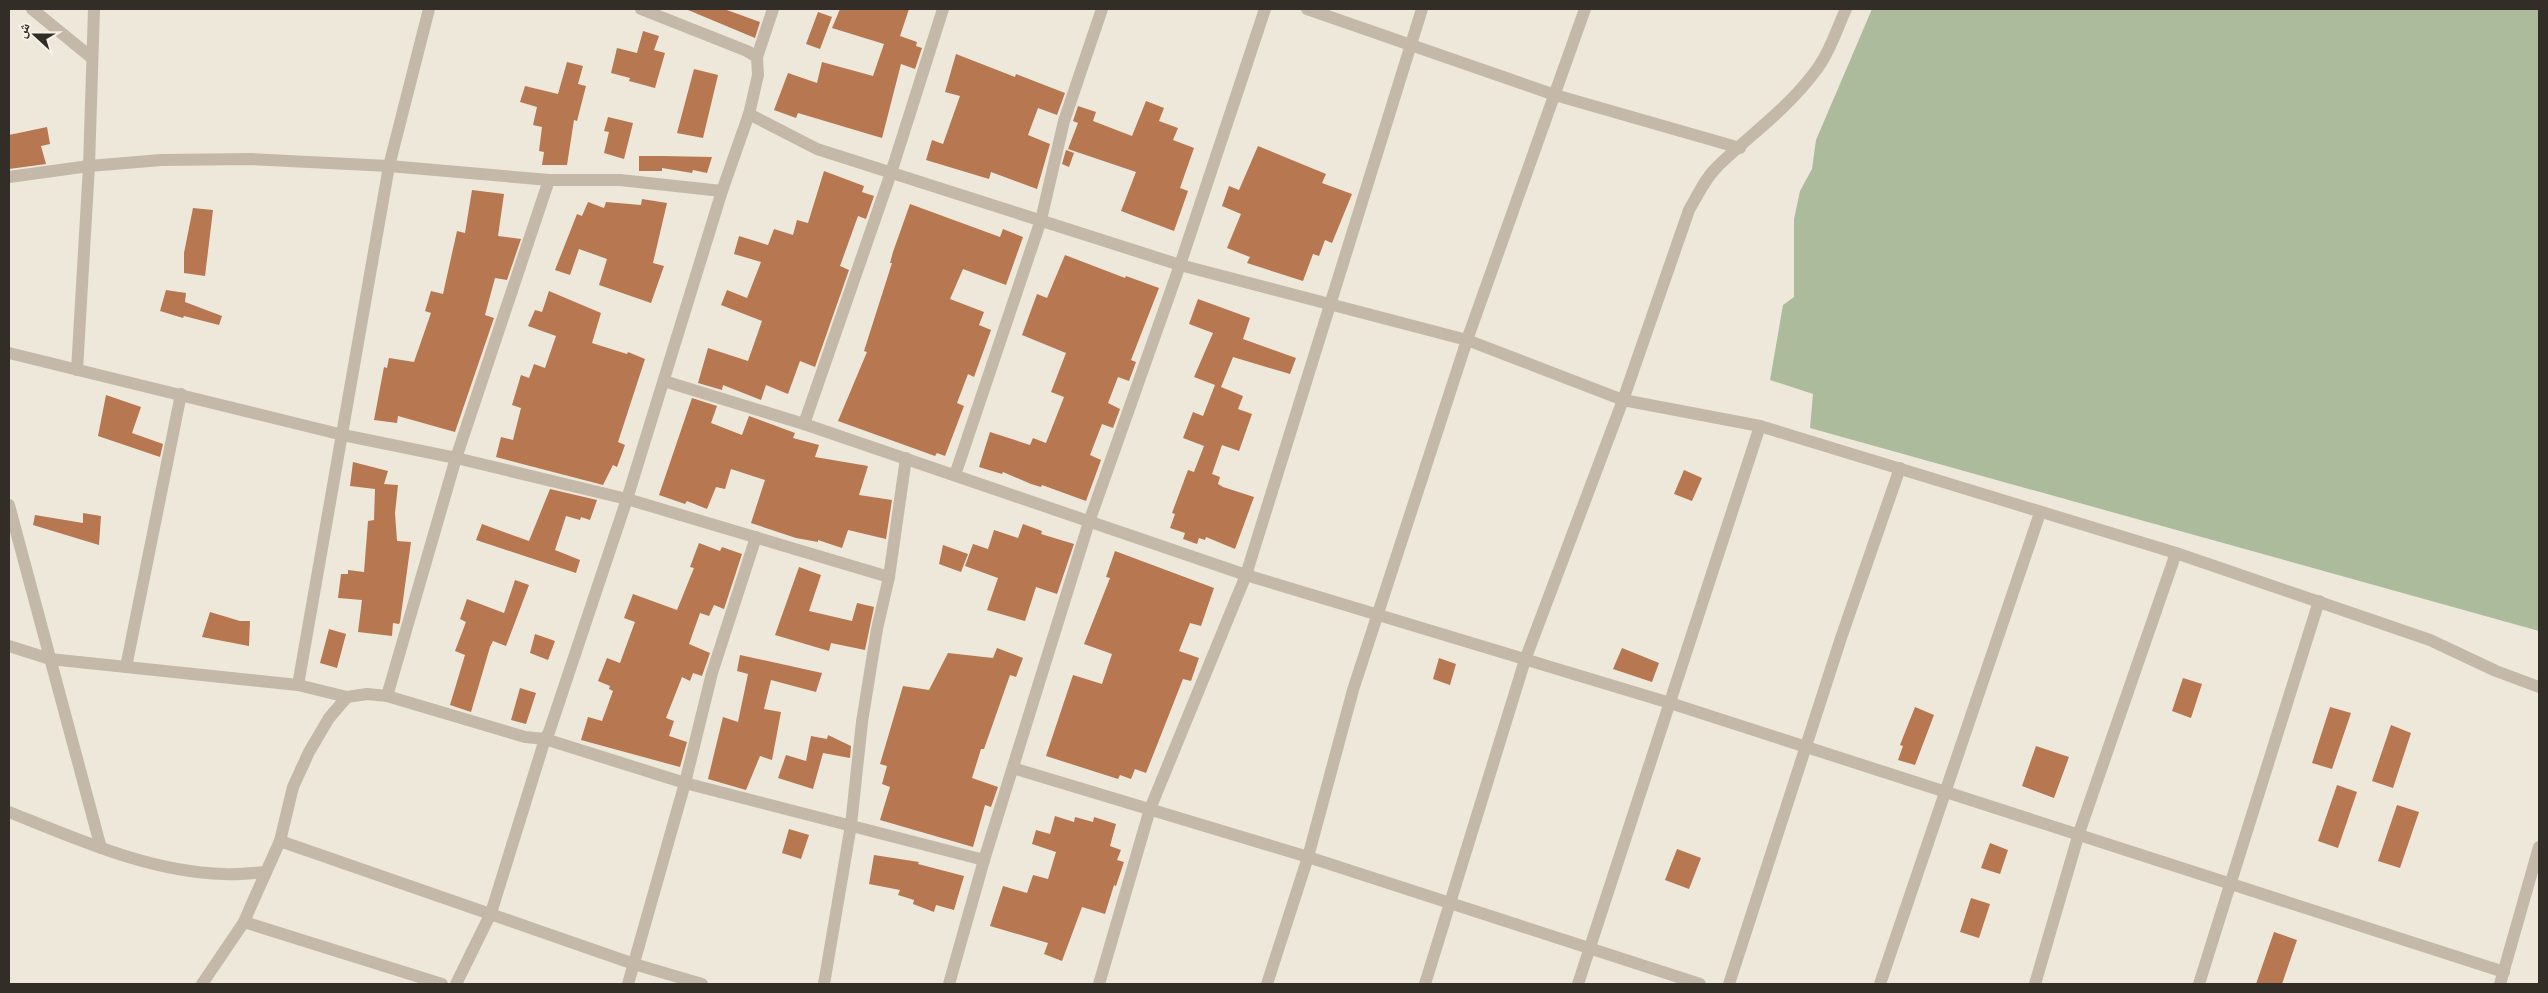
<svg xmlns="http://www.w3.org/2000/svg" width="2548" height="993" font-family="Mulish,'Noto Naskh Arabic',sans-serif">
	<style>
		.green { fill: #adbb9d }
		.building { fill: #b67751 }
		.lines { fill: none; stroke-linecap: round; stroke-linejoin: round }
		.minor { stroke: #c4b9a9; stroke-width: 12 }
		.tertiary { stroke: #c4b9a9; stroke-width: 12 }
	</style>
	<rect width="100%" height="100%" fill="#eee8db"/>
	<path class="green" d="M1872,9H2539V631L1810,428L1813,394L1770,380L1783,305L1794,297V219L1800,191L1812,169L1816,140Z"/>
	<g class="building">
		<path d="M724,9L760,22L755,38L688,10Z"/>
		<path d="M840,9H909L900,36L917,42L916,46L922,48L915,69L901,64L882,138L798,113L796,118L774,110L788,73L817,83L822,62L873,76L884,44L832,28Z"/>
		<path d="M818,12L832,17L820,49L806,44Z"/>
		<path d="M643,31L659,36L654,50L665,53L655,88L629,81L630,78L611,73L617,48L637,53Z"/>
		<path d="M956,54L1015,77L1016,74L1065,93L1057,115L1038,108L1028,135L1050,144L1037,189L991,172L989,179L926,160L932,140L943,144L960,96L945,92Z"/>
		<path d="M567,62L583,66L578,84L586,86L577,121L574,120L567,165H542L544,152L539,151L542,127L533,125L537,107L520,102L525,86L558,94Z"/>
		<path d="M694,69L718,75L703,138L677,133Z"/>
		<path d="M1146,101L1164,108L1159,121L1178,128L1173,140L1194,148L1180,188L1188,191L1174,231L1121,211L1136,172L1068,149L1078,123L1073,121L1078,106L1096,112L1093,121L1132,136Z"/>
		<path d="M608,117L633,123L624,159L604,153L609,132L604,131Z"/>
		<path d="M47,127L50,144L41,146L46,164L9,169V135Z"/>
		<path d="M1258,146L1326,174L1322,183L1352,194L1332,243L1325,240L1319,256L1313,254L1303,281L1247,263L1250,257L1227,248L1241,214L1222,206L1229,186L1239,190Z"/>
		<path d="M1066,150L1074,153L1069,167L1062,164Z"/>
		<path d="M639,156H663L712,157L707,173L693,170L692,173L662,168V171H639Z"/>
		<path d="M824,171L864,186L862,192L874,196L866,219L858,216L840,266L849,270L815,367L800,361L788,394L766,385L761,400L723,385L722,390L698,383L708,348L748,361L762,321L721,305L727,290L747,298L761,262L734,254L739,236L768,245L774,229L793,235L797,220L808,223Z"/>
		<path d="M472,190L504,194L498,236L521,239L507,280L495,278L485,315L494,318L455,432L398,416L397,423L374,420L384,367L387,368L389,358L414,362L431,313L425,311L431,291L443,294L457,231L465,233Z"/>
		<path d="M642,199L667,203L653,263L664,266L651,303L599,285L607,259L579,249L570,275L555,270L577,214L582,216L588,202L604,208L606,202L641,205Z"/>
		<path d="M910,204L1000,237L1003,229L1023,237L1006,285L963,269L950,299L984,312L979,325L991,330L974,377L968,374L957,403L964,406L945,456L937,453L935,456L838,421L867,352L864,351L892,263H890L893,252Z"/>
		<path d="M193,208L213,210L205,276L184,273V253Z"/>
		<path d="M1065,255L1125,278L1126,276L1159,288L1131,360L1136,362L1129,381L1118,377L1108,403L1120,409L1113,428L1102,424L1090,455L1101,460L1086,501L1042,485L1041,487L1031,484L1003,472L1002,474L979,467L990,432L1030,445L1033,438L1046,443L1064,397L1051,392L1066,353L1022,335L1037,294L1047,298Z"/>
		<path d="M166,290L186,293L185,302L222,316L219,325L184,316L183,318L160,311Z"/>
		<path d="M549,291L601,313L592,343L627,354L628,352L645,359L618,442L625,445L617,467L613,465L603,485L496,457L501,437L513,440L521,408L512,405L521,375L529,378L534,364L545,368L556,336L528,326L535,310L542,312Z"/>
		<path d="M1198,299L1250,318L1243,339L1296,358L1290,374L1233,357L1221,387L1243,396L1238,409L1252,414L1239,451L1222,445L1212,474L1220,477L1218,484L1223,487L1254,497L1235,549L1206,537L1205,540L1199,538L1197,544L1183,539L1185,533L1170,528L1175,514L1172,513L1188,470L1194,472L1204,446L1183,438L1193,412L1203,416L1215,385L1194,377L1213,333L1189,324Z"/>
		<path d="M106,395L141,407L132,433L163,444L160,457L98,436Z"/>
		<path d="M692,398L717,406L711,423L742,435L749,416L795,433L793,438L819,445L815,457L868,466L859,495L892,500L886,539L848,530L842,548L818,540V542L796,538L751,523L765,480L731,469L725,489L716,487L707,509L687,501L685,504L659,495Z"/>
		<path d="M353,462L388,471L384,484L398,485L395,513L397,541L411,542L400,622L399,624L393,623L392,636L358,632L362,600L338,598L341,574H348V570L364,572L368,521L374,520L375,489L350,486Z"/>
		<path d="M1684,470L1702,478L1692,501L1674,494Z"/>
		<path d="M550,489L597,500L590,520L581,517L580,520L566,516L555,550L580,560L576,573L476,540L482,524L529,541Z"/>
		<path d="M83,513L101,516L99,545L33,525L35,515L83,523Z"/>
		<path d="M1023,524L1042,531L1041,534L1074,544L1057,594L1036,587L1025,621L987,610L998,578L965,566L973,544L988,549L994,530L1018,538Z"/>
		<path d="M699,543L720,551L722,547L742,554L724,609L714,605L709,616L700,613L689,644L710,653L702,676L693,673L690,681L682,677L666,718L674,721L669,736L687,742L680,767L581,740L588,717L602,721L613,691L609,689L610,686L598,681L607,658L620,663L635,622L624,618L633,594L677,610L694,568L690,567Z"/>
		<path d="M943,545L968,554L961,572L939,564Z"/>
		<path d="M1115,551L1214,588L1201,626L1190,623L1179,651L1199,658L1191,681L1183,679L1146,773L1135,769L1131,779L1120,775L1118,779L1046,756L1073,675L1102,684L1112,654L1084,644L1110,578L1106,577Z"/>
		<path d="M799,567L821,575L809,611L852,621L857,603L874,607L865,650L831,643L829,651L775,635Z"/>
		<path d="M515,580L529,585L506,646L493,641L490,647L471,712L450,705L465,655L455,651L466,622L460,619L467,599L504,613Z"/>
		<path d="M210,612L240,621H250L249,646L202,637Z"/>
		<path d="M329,629L346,634L337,668L320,663Z"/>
		<path d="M535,634L555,641L548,660L530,653Z"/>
		<path d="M997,648L1023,658L1016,677L1010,675L984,749H981L972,778L998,787L991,807L985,805L973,847L880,820L890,787L882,784L887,766L880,764L903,686L929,690L948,653L993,658Z"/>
		<path d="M1622,648L1659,663L1652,682L1613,669Z"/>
		<path d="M740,655L822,673L816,692L771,680L764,709L781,712L772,760L760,756L746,790L708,779L723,717L738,722L748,674L737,671Z"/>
		<path d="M1439,658L1456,664L1450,685L1433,679Z"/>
		<path d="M2183,678L2202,684L2191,718L2172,711Z"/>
		<path d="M520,688L536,693L526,724L511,720Z"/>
		<path d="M1915,707L1934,715L1915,765L1898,760L1903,746L1900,745Z"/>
		<path d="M2330,707L2351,713L2332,769L2312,763Z"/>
		<path d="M2391,725L2411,733L2393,788L2372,781Z"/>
		<path d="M828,735L851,746L850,758L823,753L813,789L778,778L786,755L806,761L811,736L827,739Z"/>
		<path d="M2036,746L2069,757L2054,798L2022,786Z"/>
		<path d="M2337,785L2357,792L2338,848L2318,841Z"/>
		<path d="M2397,805L2419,812L2400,868L2378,861Z"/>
		<path d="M1055,816L1074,822L1075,817L1093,822L1094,817L1116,824L1110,846L1121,850L1117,860L1124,862L1116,886L1114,885L1105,914L1082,907L1062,961L1044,954L1048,943L990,926L1003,886L1027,893L1033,875L1048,879L1056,852L1032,844L1036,830L1050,834Z"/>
		<path d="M789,829L809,835L801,859L782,853Z"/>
		<path d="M1990,843L2008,850L2000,874L1981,868Z"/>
		<path d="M1677,849L1701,858L1689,889L1665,880Z"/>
		<path d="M874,855L919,862L918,864L964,876L954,910L936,905L934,912L913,904L914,900L898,895L900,890L869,884Z"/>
		<path d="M1971,898L1990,904L1979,938L1960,932Z"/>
		<path d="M2274,932L2297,940L2282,984H2256Z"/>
	</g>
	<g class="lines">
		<g class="minor">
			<path d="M32,9L92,58"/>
			<path d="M1307,9L1555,95L1740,148"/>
			<path d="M757,57L773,9"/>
			<path d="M9,177L89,166L161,160L251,159L389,166L549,180H620L722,191"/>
			<path d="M9,353L343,435L456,458L627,499L889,577"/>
			<path d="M77,370L89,166L94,9"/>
			<path d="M664,381L804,424L1246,575L1670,703L2504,972"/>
			<path d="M804,424L891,173L943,9"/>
			<path d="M955,475L1041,220L1064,121L1102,9"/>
			<path d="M9,505L101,848"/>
			<path d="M9,646L50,659L298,685L347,697"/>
			<path d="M126,667L181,394"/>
			<path d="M298,685L389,166L429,9"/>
			<path d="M387,696L456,458L549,180"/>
			<path d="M1013,768L1308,857L1700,984"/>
			<path d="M9,812C77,839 149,872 224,874C238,875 253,873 266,872"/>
			<path d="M280,841L634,964L702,984"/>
			<path d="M244,922L442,984"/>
			<path d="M456,984L491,913L545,739L685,783L984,860"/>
			<path d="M628,984L685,783L712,673L756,537"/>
			<path d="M824,984L851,825L862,722L877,629L889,577L906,458"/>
			<path d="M949,984L984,860L1089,522L1180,265L1265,9"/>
			<path d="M1099,984L1150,809L1246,575L1422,9"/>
			<path d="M1267,984L1308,857L1353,690L1467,340"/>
			<path d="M1425,984L1525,660L1623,400L1689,210C1698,195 1705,178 1718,166C1750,135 1786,110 1814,73C1829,54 1836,31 1846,9"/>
			<path d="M1578,984L1760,426"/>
			<path d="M1729,984L1841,638L1900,468"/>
			<path d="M1880,984L2040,513"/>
			<path d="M2035,984L2079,833L2176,553"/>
			<path d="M2199,984L2319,601"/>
			<path d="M2500,984L2539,847"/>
		</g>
		<g class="tertiary">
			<path d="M749,114L817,149L1180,265L1467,340L1623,400L1760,426L2176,553L2430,640L2496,671L2539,687"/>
			<path d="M1467,340L1585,9"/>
			<path d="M202,984L244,922L254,899L280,841L293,787L309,752L329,718L347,697L367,694L387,696L525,737L545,739L549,732L627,499L722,191L749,114L758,75L757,57L747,51L641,9"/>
		</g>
	</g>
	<rect width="2548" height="993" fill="none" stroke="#332d28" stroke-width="20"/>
	<g transform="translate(35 35) rotate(291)" stroke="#f6f1e7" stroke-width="4" paint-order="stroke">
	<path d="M0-4L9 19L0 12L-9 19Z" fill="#332d28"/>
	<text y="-8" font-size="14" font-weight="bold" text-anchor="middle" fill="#332d28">ش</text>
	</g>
</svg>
